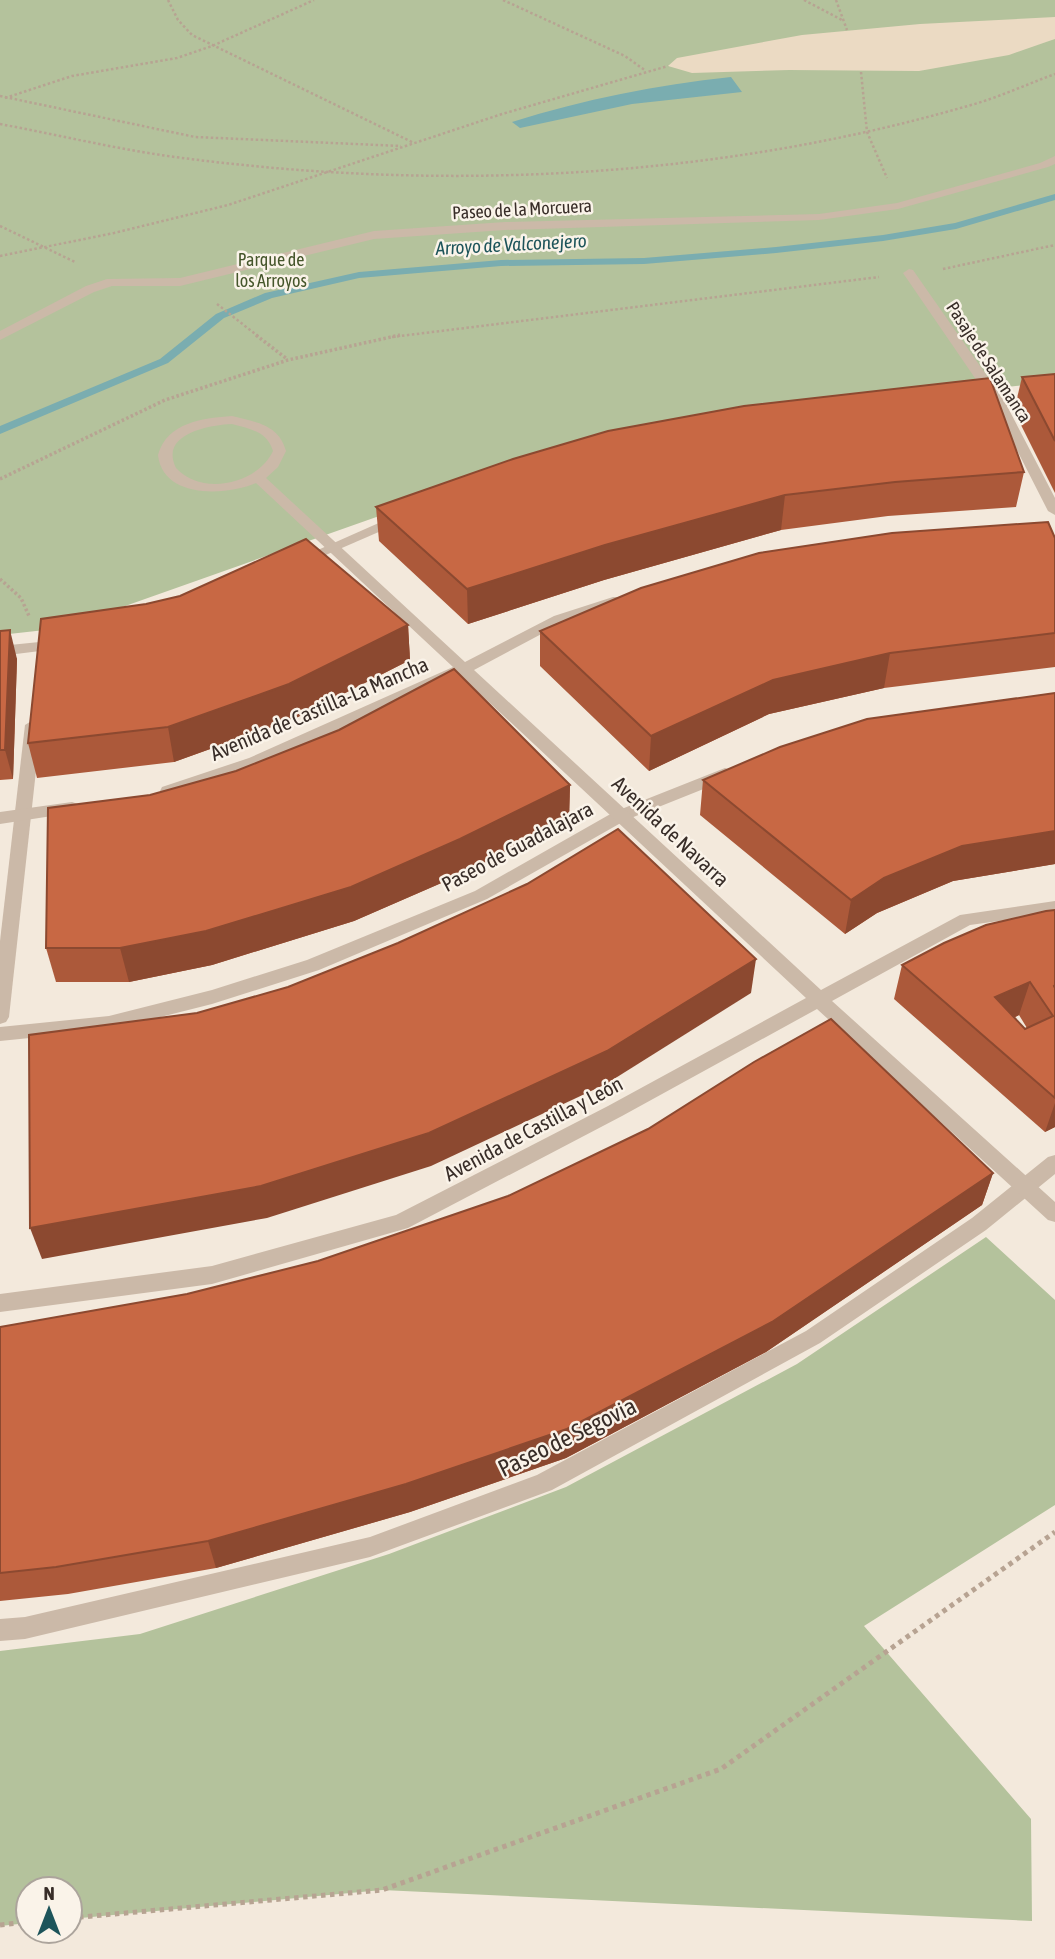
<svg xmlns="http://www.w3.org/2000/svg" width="1055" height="1959" font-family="'Asap Condensed',sans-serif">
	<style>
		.green { fill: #b4c29c }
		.plaza { fill: #ebdac3 }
		.water { fill: #7aadb0 }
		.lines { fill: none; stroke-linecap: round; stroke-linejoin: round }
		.stream { fill: #7aadb0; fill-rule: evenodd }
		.path-far2 { stroke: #b7a392; stroke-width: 2.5; stroke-dasharray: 2.5 2.5; stroke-linecap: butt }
		.path-far1 { stroke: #b7a392; stroke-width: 3.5; stroke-dasharray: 2.5 2.5; stroke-linecap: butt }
		.path { stroke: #b7a392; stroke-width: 5; stroke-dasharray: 4.5 4.5; stroke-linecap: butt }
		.pedestrian { fill: #cbb9a8; fill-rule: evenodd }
		.minor { fill: #cbb9a8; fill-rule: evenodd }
		.wall { fill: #ac593a; fill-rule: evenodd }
		.shaded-wall { fill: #8c4930 }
		.building { fill: #c86844; stroke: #8c4930; stroke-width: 2; fill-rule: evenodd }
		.labels { text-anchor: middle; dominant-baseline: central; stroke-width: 5; stroke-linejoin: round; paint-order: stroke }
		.far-street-label { font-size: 18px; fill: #382d28; stroke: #faf3e9 }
		.far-park-label { font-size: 18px; fill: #45562b; stroke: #faf3e9 }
		.far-water-label { font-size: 19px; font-style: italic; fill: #1d545a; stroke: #faf3e9 }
		.street-label { font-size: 21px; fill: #382d28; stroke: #faf3e9 }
		.near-street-label { font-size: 24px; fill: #382d28; stroke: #faf3e9 }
	</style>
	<rect width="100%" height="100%" fill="#f3e9dc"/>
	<g class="green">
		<path d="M0,0H1055V375L1035,384L625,429L63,628L0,635Z"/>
		<path d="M986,1237L1055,1300V1505L864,1626L1031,1819L1032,1921L382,1890L70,1919V1889H28V1923L0,1926V1651L140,1634L389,1554L566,1487L797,1364Z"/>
	</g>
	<path class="plaza" d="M1055,17V39L1049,41L1009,55L919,71L789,70L692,73L668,66L677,58L802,35L920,24Z"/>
	<path class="water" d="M731,77L742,92L632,104L520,128L512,122C585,99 656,85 731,77Z"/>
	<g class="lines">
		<path class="stream" d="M1055,194V200L956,229L883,241L776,253L644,264L501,266L359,278L272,298L224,318L168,363L0,434V426L160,359L216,314L265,293L359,272L501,260L644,258L776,247L883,235L955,223Z"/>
		<g class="path-far2">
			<path d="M168,0L178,20L192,35L414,143"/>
			<path d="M503,0L625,56L646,71"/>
			<path d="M804,0L842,20"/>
			<path d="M836,0L847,30"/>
			<path d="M861,72L867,132L887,178"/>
			<path d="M0,96L195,137L401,146"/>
			<path d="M5,98L72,76L177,58L212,46L314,0"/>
			<path d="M0,124C58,135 116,149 175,157C436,192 710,180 964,107C995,99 1025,85 1055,74"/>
			<path d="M0,226L75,262"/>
			<path d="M0,256L114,233L228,205L502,114L668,66"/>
			<path d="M943,269L1055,245"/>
			<path d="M217,304L259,337"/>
			<path d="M392,337L879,277"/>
		</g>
		<g class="path-far1">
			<path d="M256,335L287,359"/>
			<path d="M0,479L165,400L288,360L400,335"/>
			<path d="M0,579L21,598L29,616"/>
		</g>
		<g class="path">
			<path d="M70,1918L382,1890L721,1769L1055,1532"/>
			<path d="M0,1925L28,1922"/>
		</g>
		<g class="pedestrian">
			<path d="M1055,156V164L1048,167L898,209L819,220L505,230L374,239L180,286H112L94,292L0,340V331L86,286L107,279L180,278L374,231L505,222L819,214L897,203L1040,163Z"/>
			<path d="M909,269L913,270L1003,399L1055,394V402L1007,406L1055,498V515L1048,511L995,407L978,409L971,405L973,402L990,400L903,273Z"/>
			<path d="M399,514L404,515V521L305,564H295L293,561Z"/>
			<path d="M59,640L66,645L64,648L0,656V646Z"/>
			<path d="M33,720L41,725L9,1017L6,1022L0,1024V941L25,725Z"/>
			<path d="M725,768L731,770L733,774L731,778L626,820L487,899L319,970L212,1004L109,1030L0,1041V1027L109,1016L212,990L307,960L475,891L614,812Z"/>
			<path d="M1055,1155V1174L986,1230L820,1343L552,1490L370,1557L25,1639L0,1641V1619L25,1617L370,1537L537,1475L806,1331L972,1218L1048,1157Z"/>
		</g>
		<g class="minor">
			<path d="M232,416C256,422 279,425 286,451L278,467L266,478L465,662L554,616L613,597H623L625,600L623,603L564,622L474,670L821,990L960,915L1055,901V913L970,925L832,1001L1055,1202V1222L1048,1220L817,1009L622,1116L408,1228L212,1284L0,1312V1294L212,1266L396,1215L608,1106L806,998L461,676L261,766L174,795H162L160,791L162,787L249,758L453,667L256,483C226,496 163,499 158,455C167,422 204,418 232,416ZM232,424C250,429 267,431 273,451C257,485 201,496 176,468C159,434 209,425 232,424Z"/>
			<path d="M72,802L78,804L80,808L78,812L0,824V812Z"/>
		</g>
	</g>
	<g class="wall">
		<path d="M1055,374V493L1014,411L1022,377Z"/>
		<path d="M1024,472L1016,507L888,516L781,530L604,580L468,624L379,541L376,507Z"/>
		<path d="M1055,538V667L884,688L769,714L649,771L540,666V631Z"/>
		<path d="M408,625L410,660L294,719L174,762L37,778L28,743Z"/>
		<path d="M0,631L17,659L13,779L0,780Z"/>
		<path d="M1055,693V864L953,881L877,913L845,934L700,815L703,780Z"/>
		<path d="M570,785L569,820L462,874L354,921L212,965L129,982H56L46,948Z"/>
		<path d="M1055,910V1127L1045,1132L894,999L902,965ZM1019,1015L1027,1028L1025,1029L1014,1018Z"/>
		<path d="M993,1173L982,1205L766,1352L566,1458L410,1512L216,1568L68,1594L0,1601V1327Z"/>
	</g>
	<g class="shaded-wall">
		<path d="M785,495L781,530L604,580L468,624L467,589L605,545Z"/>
		<path d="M408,625L410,660L294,719L174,762L168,727Z"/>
		<path d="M10,630L17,659L13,779L5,750Z"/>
		<path d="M890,653L884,688L769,714L649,771L651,736L773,680Z"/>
		<path d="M570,785L569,820L462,874L354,921L212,965L129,982L120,948Z"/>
		<path d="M1055,831V864L953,881L877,913L845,934L851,900L884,878L962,846Z"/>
		<path d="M756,959L751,993L606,1084L431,1166L267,1218L42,1259L30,1228Z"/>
		<path d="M1030,982L1019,1015L985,1031L995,997Z"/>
		<path d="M1055,1103V1127L1045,1132Z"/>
		<path d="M993,1173L982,1205L766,1352L566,1458L410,1512L216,1568L208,1541Z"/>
	</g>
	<g class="building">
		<path d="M1055,374V441L1022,377Z"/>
		<path d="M990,378L1024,472L895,482L785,495L605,545L467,589L376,507L513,459L608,431L744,406Z"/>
		<path d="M1048,522L1055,538V633L890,653L773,680L651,736L540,631L641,588L759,553L892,533Z"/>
		<path d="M306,539L408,625L289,684L168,727L28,743L41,619L146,604L180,596Z"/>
		<path d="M10,630L5,750H0V631Z"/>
		<path d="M454,669L570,785L460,839L351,887L206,931L120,948H46L48,808L150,795L236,771L339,730Z"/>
		<path d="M1055,693V831L962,846L884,878L851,900L703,780L780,747L867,719Z"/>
		<path d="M618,829L756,959L607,1051L429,1133L261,1186L30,1228L29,1035L197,1013L288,987L398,943L527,884Z"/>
		<path d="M1055,910V985L1054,986L1055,988V1098L902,965L944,943L986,925L1046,911ZM1030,982L1053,1016L1025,1029L995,997Z"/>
		<path d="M831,1019L993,1173L772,1322L567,1429L406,1484L208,1541L56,1567L0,1573V1327L187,1294L318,1261L508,1196L648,1129L754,1062Z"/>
	</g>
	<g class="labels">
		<g class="far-street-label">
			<text transform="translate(522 209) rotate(-3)">Paseo de la Morcuera</text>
			<text transform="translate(989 362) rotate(57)">Pasaje de Salamanca</text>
		</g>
		<g class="far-park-label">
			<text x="271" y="259">Parque de<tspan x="271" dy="21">los Arroyos</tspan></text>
		</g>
		<g class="far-water-label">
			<text transform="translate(511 244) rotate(-3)">Arroyo de Valconejero</text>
		</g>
		<g class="street-label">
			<text transform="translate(319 708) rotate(-23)">Avenida de Castilla-La Mancha</text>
			<text transform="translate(671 831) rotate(43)">Avenida de Navarra</text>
			<text transform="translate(517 846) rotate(-28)">Paseo de Guadalajara</text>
			<text transform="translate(533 1128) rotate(-28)">Avenida de Castilla y León</text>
		</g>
		<g class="near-street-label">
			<text transform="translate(567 1437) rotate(-26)">Paseo de Segovia</text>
		</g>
	</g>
	<g transform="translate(49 1910)"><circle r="33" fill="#faf3e9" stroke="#aca49c" stroke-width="2"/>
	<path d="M0-5L12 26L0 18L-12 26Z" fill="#1d545a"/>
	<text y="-10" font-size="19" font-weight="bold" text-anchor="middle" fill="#382d28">N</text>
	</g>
</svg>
